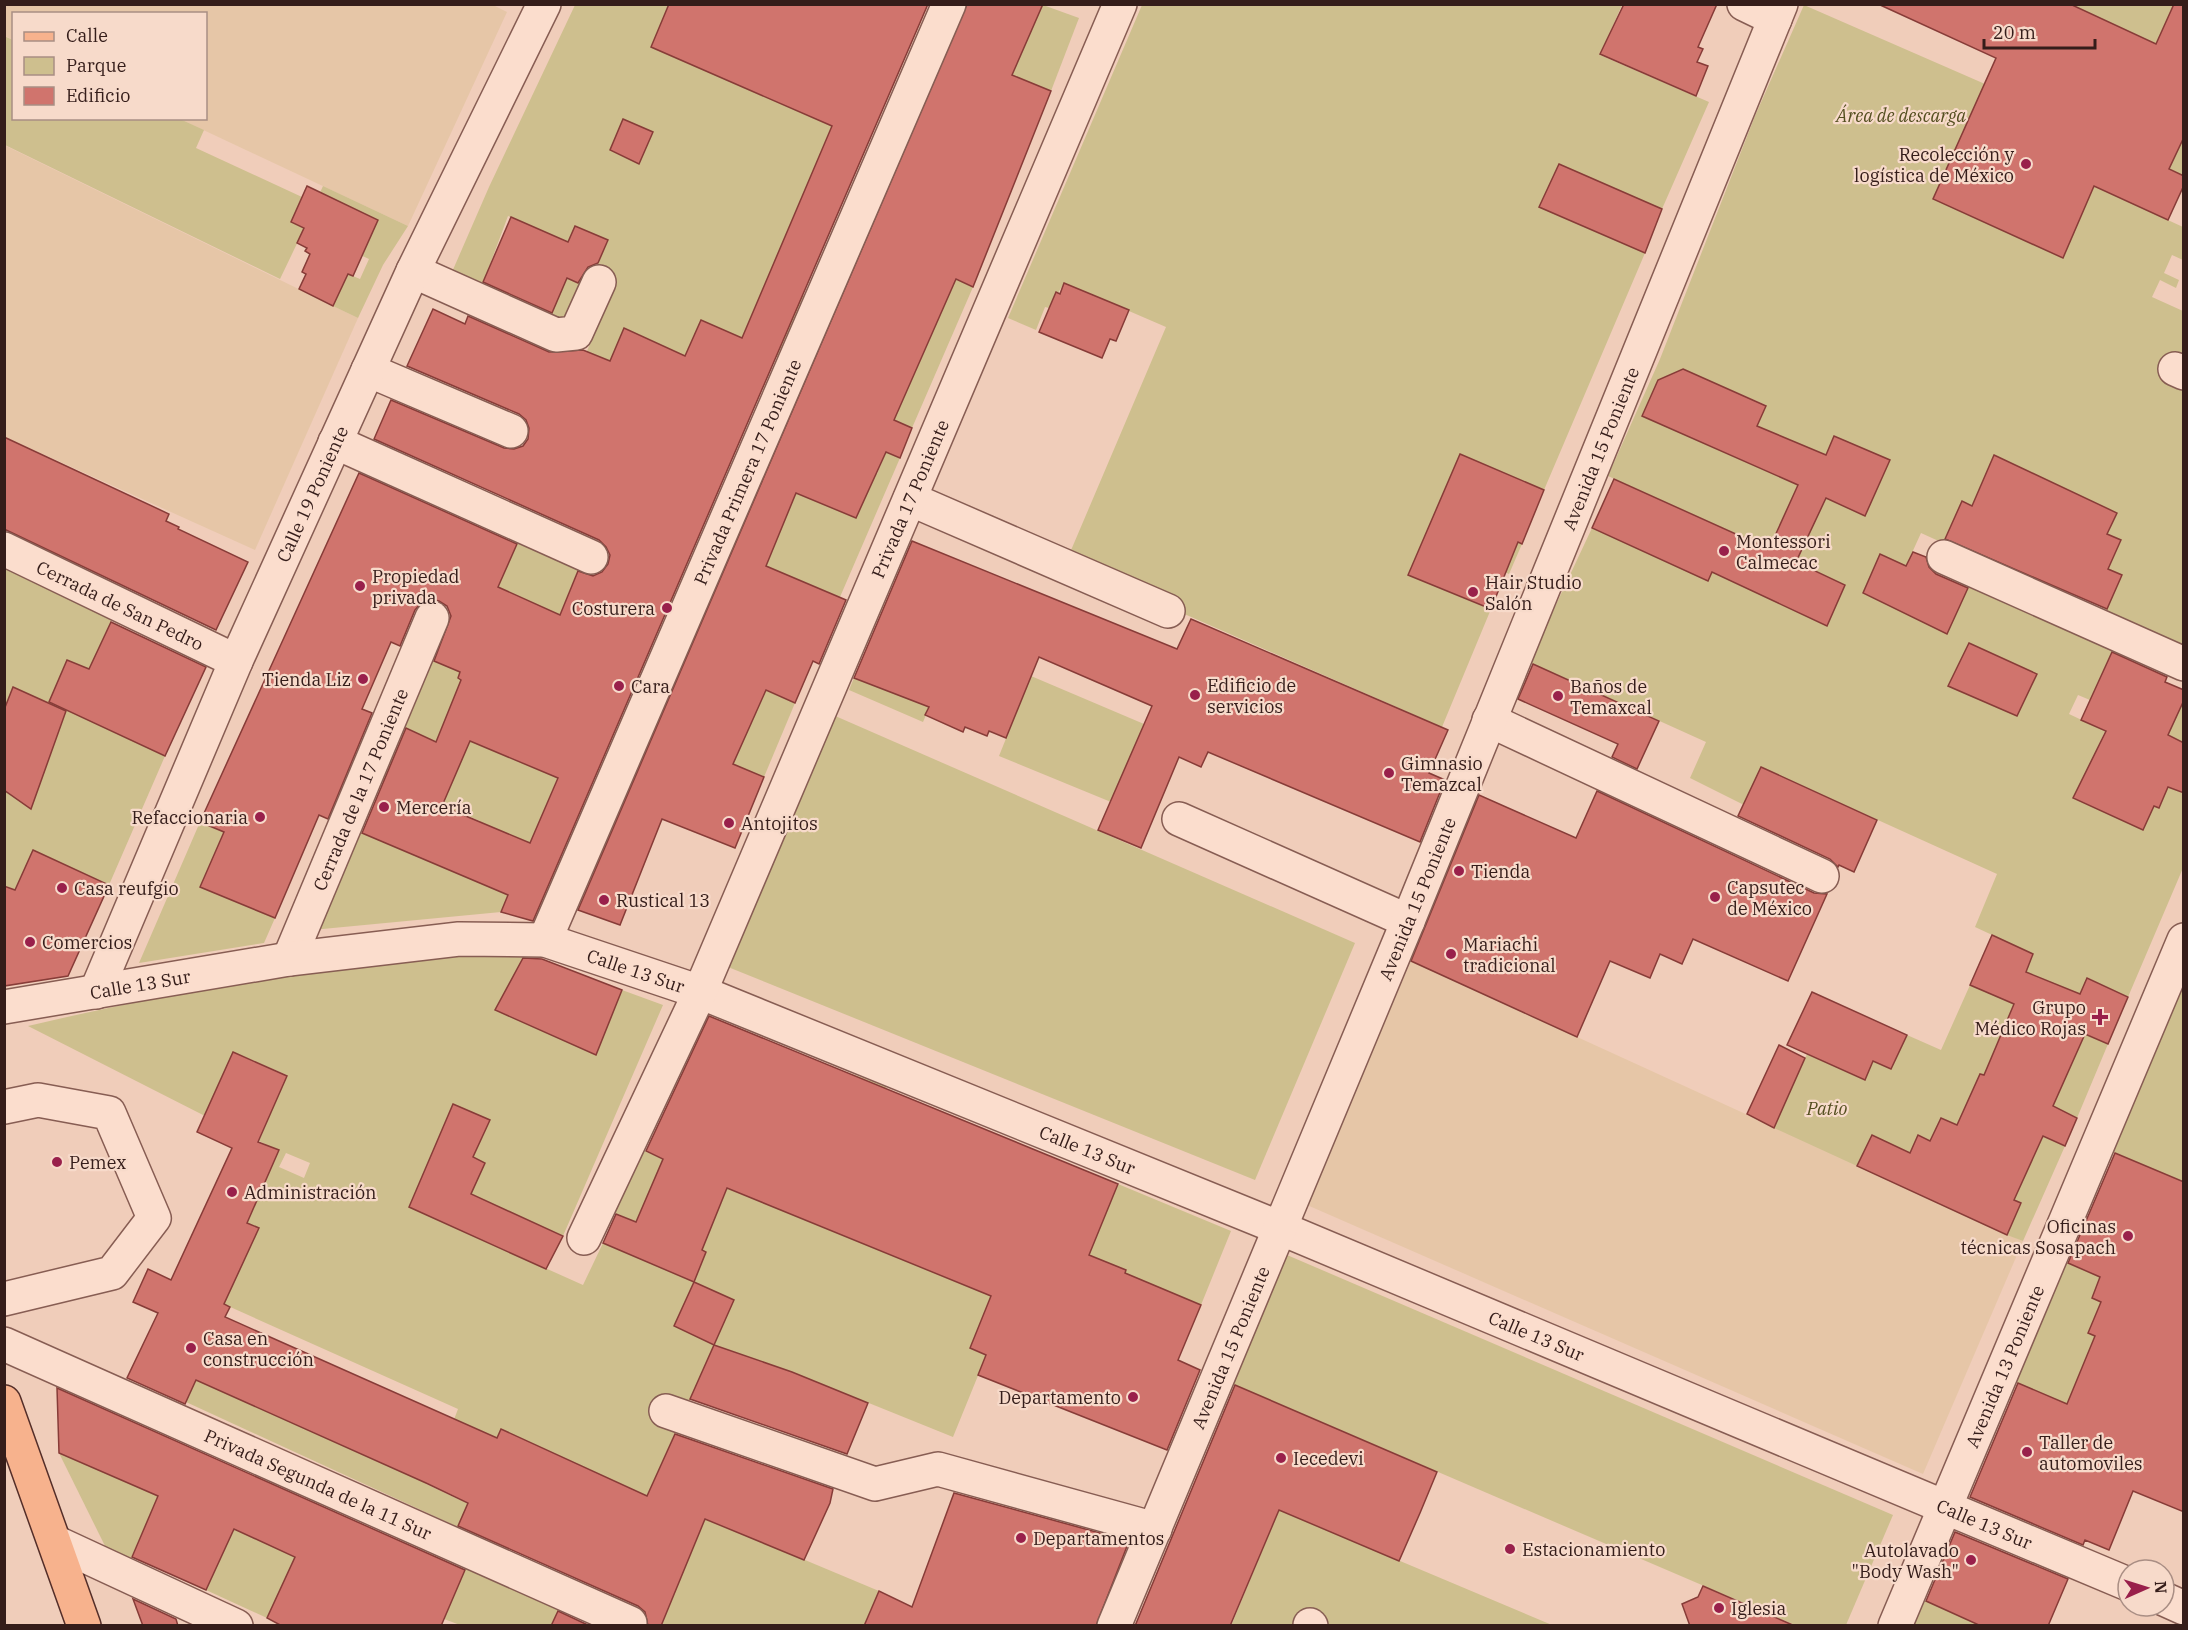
<svg xmlns="http://www.w3.org/2000/svg" width="2188" height="1630" font-family="'IBM Plex Serif',serif">
	<style>
		.farmland { fill: #e6c6a7 }
		.green { fill: #cebf8e; fill-rule: evenodd }
		.building { fill: #d0746d; stroke: #873c38; stroke-width: 1.5; fill-rule: evenodd }
		.lines { fill: none; stroke-linecap: round; stroke-linejoin: round }
		.minor-casing { stroke: #875d53; stroke-width: 36 }
		.major-casing { stroke: #542e29; stroke-width: 36 }
		.minor { stroke: #fbddcd; stroke-width: 33 }
		.major { stroke: #f7b28d; stroke-width: 33 }
		.poi-dot { fill: #99204b; stroke: #f7daca; stroke-width: 2 }
		.labels { text-anchor: middle; dominant-baseline: central; stroke-width: 4.5; stroke-linejoin: round; paint-order: stroke }
		.park-label { font-size: 18px; font-style: italic; fill: #534e1f; stroke: #f7daca }
		.poi-label { font-size: 18px; fill: #351d1a; stroke: #f7daca; text-anchor: start }
		.street-label { font-size: 18px; fill: #351d1a; stroke: #f7daca }
	</style>
	<rect width="100%" height="100%" fill="#f0cdba"/>
	<g class="farmland">
		<path d="M5,4H491L507,12L408,226L180,119L206,118V14H14L13,40L5,36Z"/>
		<path d="M4,145L358,318L255,550L5,437Z"/>
		<path d="M1411,961L2023,1241L1923,1474L1307,1205Z"/>
	</g>
	<g class="green">
		<path d="M701,4L662,22L651,47L785,105L856,71L767,279L807,297L781,359L762,351L756,305L742,338L701,321L685,356L624,329L610,361L588,352L554,353L587,351L610,296L572,324L452,272L489,187L575,5ZM508,216L568,242L575,226L608,241L587,287L567,278L486,275Z"/>
		<path d="M1043,5L1079,18L1051,91L1001,71Z"/>
		<path d="M1142,5H1622L1600,55L1709,102L1662,209L1559,164L1539,207L1645,253L1544,490L1460,454L1462,518L1522,544L1509,574L1445,546L1409,575L1491,609L1442,727L1066,562L1166,327L1064,283L1049,308L1045,307L1036,330L1008,318Z"/>
		<path d="M1804,5L1985,84L2094,186L2183,227V260L2172,255L2164,273L2179,280L2176,288L2160,280L2152,297L2183,311V659L2103,617L2122,575L2108,569L2121,541L2107,534L2117,513L2062,488L2065,549L2046,590L2002,570L2043,479L1994,456L1972,506L1962,501L1943,543L1921,533L1906,566L1880,554L1863,593L1947,633L1972,578L2134,650L2125,668L2108,660L2090,700L2078,695L2069,714L2105,731L2095,753L2154,806L2168,787L2183,793V868L2128,997L2088,978L2077,1001L2065,988L2026,972L2033,954L1975,927L1997,874L1761,767L1744,805L1690,778L1706,742L1529,662L1592,528L1708,581L1712,572L1827,626L1845,585L1796,562L1787,509L1769,549L1608,476L1660,359L1755,116ZM1689,372L1766,405L1742,460L1664,383L1667,376ZM1834,436L1865,515L1786,480L1826,455ZM2037,674L2017,716L1949,686Z"/>
		<path d="M2070,5H2174L2156,44Z"/>
		<path d="M4,36L13,40L14,118L180,119L204,130L196,148L302,197L291,222L304,228L323,186L408,226L383,265L358,318L333,306L348,274L360,279L369,259L304,229L280,279L5,145Z"/>
		<path d="M2183,137V176L2169,169Z"/>
		<path d="M928,267L973,287L912,428L860,405L914,375L945,304Z"/>
		<path d="M886,452L900,458L840,597L766,566L796,493L856,518L867,493L862,468L877,474Z"/>
		<path d="M521,534L582,560L560,614L563,624L613,646L501,912L312,930L353,829L458,873L480,821L375,777L426,657L460,672L493,693L457,691L441,729L507,756L498,587Z"/>
		<path d="M5,562L114,615L99,647L96,672L67,660L55,687L100,708L94,723L165,756L109,885L33,850L15,890L5,886V790L13,687L5,710Z"/>
		<path d="M861,661L934,697L923,722L849,690Z"/>
		<path d="M1031,676L1144,724L1111,802L999,756Z"/>
		<path d="M739,679L795,703L764,777L690,747Z"/>
		<path d="M2183,701V743L2168,735Z"/>
		<path d="M833,715L1355,943L1255,1180L728,967Z"/>
		<path d="M200,822L224,832L200,887L275,918L264,943L139,963Z"/>
		<path d="M527,952L495,1010L622,990L663,1005L563,1236L471,1194L473,1157L490,1120L453,1104L409,1207L583,1285L603,1243L694,1282L706,1252L615,1213L642,1150L663,1159L642,1208L697,1232L710,1202L720,1205L728,1187L991,1296L970,1348L986,1356L953,1437L792,1372L714,1345L647,1496L501,1430L493,1449L450,1430L458,1409L172,1281L186,1248L234,1270L259,1228L238,1219L245,1188L265,1144L259,1141L287,1075L233,1052L205,1116L28,1026C192,987 358,961 527,952ZM286,1153L310,1163L304,1178L279,1167ZM694,1283L733,1300L714,1345L675,1326Z"/>
		<path d="M1970,985L2019,1006L1984,1075L1980,1074L1968,1102L2065,1146L2023,1241L2007,1235L2021,1203L2014,1200L1973,1132L1942,1118L1930,1141L1918,1136L1910,1153L1872,1136L1857,1166L1774,1128L1807,1054L1864,1080L1873,1061L1891,1069L1907,1035L1941,1050Z"/>
		<path d="M2178,986L2183,989V1182L2109,1150Z"/>
		<path d="M2075,1030L2108,1044L2077,1118L2053,1106L2079,1047Z"/>
		<path d="M837,1069L887,1086L876,1114L1118,1184L1231,1231L1201,1305L1167,1291L1123,1279L1126,1270L1089,1255L1060,1325L814,1128Z"/>
		<path d="M1280,1252L1893,1515L1846,1625H1795L1226,1381Z"/>
		<path d="M2062,1261L2100,1277L2092,1298L2101,1302L2088,1332L2123,1347L2154,1442L2012,1381Z"/>
		<path d="M196,1380L429,1477L426,1484L460,1500L475,1488L458,1527L186,1402Z"/>
		<path d="M59,1453L158,1496L131,1558L106,1548Z"/>
		<path d="M1279,1510L1552,1625L1329,1626L1311,1618L1308,1625L1231,1626Z"/>
		<path d="M705,1518L879,1591L864,1625L661,1626Z"/>
		<path d="M234,1529L295,1557L267,1618L206,1590Z"/>
		<path d="M466,1567L559,1609L551,1625H460L444,1619Z"/>
		<path d="M1919,1598L1981,1625L1908,1626Z"/>
	</g>
	<g class="building">
		<path d="M669,4H928L533,921L501,912L508,895L362,833L406,728L436,742L461,680L458,678L460,672L434,661L451,616L447,606L439,601L430,599L421,603L415,610L400,646L391,642L362,709L372,713L328,819L319,815L275,918L200,887L224,832L200,822L359,473L517,544L498,587L560,615L578,571L593,576L602,572L608,564L610,555L606,547L599,540L374,439L391,400L504,448L514,449L523,446L528,439L529,428L526,420L519,414L407,366L433,309L465,324L468,316L549,352L583,350L610,361L624,328L685,356L701,320L742,338L832,126L651,47ZM470,741L558,778L530,843L442,806Z"/>
		<path d="M967,4H1043L1012,75L1051,91L973,287L956,279L894,420L912,428L900,458L886,452L856,518L796,493L766,566L846,600L819,664L813,661L795,703L766,690L733,764L764,777L735,848L662,819L620,925L578,910Z"/>
		<path d="M1624,4H1717L1698,47L1703,49L1697,62L1708,66L1696,96L1600,54Z"/>
		<path d="M1878,4H2070L2156,44L2174,4H2184V137L2169,169L2184,176V185L2168,220L2094,186L2063,258L1933,199L1996,58Z"/>
		<path d="M623,119L653,132L639,164L610,150Z"/>
		<path d="M1559,164L1662,209L1645,253L1539,207Z"/>
		<path d="M307,186L378,220L353,276L348,274L333,306L299,289L306,274L302,272L310,254L305,251L307,248L297,243L304,228L291,222Z"/>
		<path d="M511,217L568,242L575,226L608,240L598,263L588,267L578,283L567,278L552,313L483,282Z"/>
		<path d="M1064,283L1129,310L1116,341L1110,339L1102,358L1039,332L1056,292L1060,294Z"/>
		<path d="M1683,369L1766,406L1757,426L1826,455L1834,436L1890,460L1865,516L1826,498L1796,562L1845,585L1827,626L1712,572L1708,581L1592,528L1614,479L1769,549L1798,485L1642,416L1658,380Z"/>
		<path d="M4,437L169,514L166,521L179,527L178,529L248,562L216,630L4,529Z"/>
		<path d="M1460,454L1544,490L1522,544L1518,542L1491,609L1408,575Z"/>
		<path d="M1994,455L2117,513L2107,534L2121,540L2108,569L2122,575L2107,609L1945,539L1962,501L1972,506Z"/>
		<path d="M912,541L1177,649L1191,619L1448,730L1429,773L1445,780L1420,842L1208,752L1201,767L1179,757L1141,848L1098,830L1152,706L1039,657L1006,738L989,731L987,736L965,727L963,732L925,715L929,707L854,678Z"/>
		<path d="M1913,552L1926,557L1929,567L1936,574L1968,588L1947,634L1863,593L1880,554L1906,566Z"/>
		<path d="M111,622L206,667L165,756L49,702L67,660L89,669Z"/>
		<path d="M1969,643L2037,674L2017,716L1948,686Z"/>
		<path d="M2112,652L2167,677L2165,682L2184,690V700L2168,735L2184,743V793L2168,787L2159,808L2154,806L2143,830L2073,798L2106,731L2081,720Z"/>
		<path d="M1533,664L1659,721L1637,769L1612,757L1618,744L1518,699Z"/>
		<path d="M13,687L66,711L31,809L4,790V710Z"/>
		<path d="M1761,767L1877,820L1854,872L1839,865L1838,867L1830,859L1738,816Z"/>
		<path d="M1597,791L1814,893L1827,894L1788,981L1693,939L1682,964L1660,954L1650,978L1610,961L1577,1037L1411,961L1479,795L1576,838Z"/>
		<path d="M33,850L109,885L68,976L4,986V886L15,890Z"/>
		<path d="M1992,935L2033,954L2026,972L2080,994L2087,978L2128,997L2108,1044L2085,1034L2053,1106L2077,1118L2065,1146L2043,1136L2014,1200L2021,1203L2007,1235L1857,1166L1872,1135L1910,1153L1918,1135L1930,1141L1941,1118L1957,1125L1980,1074L1984,1075L2014,1004L1970,985Z"/>
		<path d="M523,958L542,959L622,990L596,1055L495,1010Z"/>
		<path d="M1812,992L1907,1035L1891,1069L1873,1061L1865,1080L1787,1045Z"/>
		<path d="M709,1016L1118,1184L1089,1255L1126,1270L1125,1273L1201,1305L1178,1360L1200,1370L1167,1450L978,1375L986,1355L970,1348L991,1296L727,1188L702,1250L706,1252L694,1282L603,1243L616,1214L636,1222L663,1159L646,1151Z"/>
		<path d="M1779,1045L1805,1058L1774,1128L1747,1114Z"/>
		<path d="M233,1052L287,1076L258,1142L279,1150L247,1223L259,1228L224,1304L230,1307L225,1317L497,1438L501,1429L647,1496L675,1434L833,1489L830,1503L804,1560L705,1519L661,1626H648L645,1612L638,1606L458,1526L468,1503L426,1483L196,1380L185,1404L127,1378L158,1313L133,1302L148,1269L171,1280L232,1148L197,1132Z"/>
		<path d="M453,1104L490,1120L473,1157L485,1163L471,1194L563,1236L546,1269L409,1207Z"/>
		<path d="M2115,1153L2184,1182V1512L2133,1491L2109,1550L2085,1540L2083,1545L1970,1497L2018,1383L2067,1404L2095,1336L2088,1333L2101,1302L2092,1298L2100,1277L2068,1263Z"/>
		<path d="M694,1282L734,1300L714,1345L674,1326Z"/>
		<path d="M714,1345L792,1372L868,1403L847,1454L690,1399Z"/>
		<path d="M1235,1385L1437,1472L1420,1513L1399,1561L1279,1510L1230,1626H1135Z"/>
		<path d="M57,1388L465,1570L441,1626H282L267,1618L295,1557L234,1529L206,1590L132,1557L158,1496L59,1453Z"/>
		<path d="M954,1493L1129,1541L1096,1626H864L879,1591L912,1607Z"/>
		<path d="M1955,1532L2068,1579L2048,1626H1981L1926,1601Z"/>
		<path d="M1703,1586L1795,1626H1690L1682,1604L1698,1597Z"/>
		<path d="M133,1599L176,1619L178,1626H143Z"/>
		<path d="M558,1611L590,1626H551Z"/>
	</g>
	<g class="lines">
		<defs>
			<g id="minor">
				<path d="M1744,4L1775,19"/>
				<path d="M413,271L556,335L576,333L599,282"/>
				<path d="M2175,369L2184,373"/>
				<path d="M368,370L511,431"/>
				<path d="M335,442L591,557"/>
				<path d="M910,499L1168,611"/>
				<path id="s1" d="M4,549L236,661"/>
				<path d="M1944,557L2184,664"/>
				<path d="M1489,720L1822,876"/>
				<path d="M1179,819L1408,921"/>
				<path id="s2" d="M545,940L949,4"/>
				<path id="s3" d="M289,959L432,618"/>
				<path id="s4" d="M96,992L236,661L413,271L544,4"/>
				<path id="s5" d="M4,1007L289,959L459,939L545,940L700,992L1280,1228L2128,1584"/>
				<path d="M4,1107L38,1100L109,1113L154,1218L112,1273L4,1299"/>
				<path id="s6" d="M584,1238L700,992L1120,4"/>
				<path id="s7" d="M4,1344L630,1623"/>
				<path d="M666,1411L875,1484L938,1469L1155,1529"/>
				<path d="M55,1542L236,1626"/>
				<path d="M2164,1599L2184,1608"/>
				<path d="M1310,1625L1311,1626"/>
				<path id="s8" d="M1114,1626L1408,921L1781,4"/>
				<path id="s9" d="M1895,1626L2184,940"/>
			</g>
			<path id="major" d="M4,1402L84,1626"/>
		</defs>
		<use href="#minor" class="minor-casing"/>
		<use href="#major" class="major-casing"/>
		<use href="#minor" class="minor"/>
		<use href="#major" class="major"/>
	</g>
	<g class="poi-dot">
		<circle cx="2026" cy="164" r="6"/>
		<circle cx="1724" cy="551" r="6"/>
		<circle cx="360" cy="586" r="6"/>
		<circle cx="1473" cy="592" r="6"/>
		<circle cx="667" cy="608" r="6"/>
		<circle cx="363" cy="679" r="6"/>
		<circle cx="619" cy="686" r="6"/>
		<circle cx="1195" cy="695" r="6"/>
		<circle cx="1558" cy="696" r="6"/>
		<circle cx="1389" cy="773" r="6"/>
		<circle cx="384" cy="807" r="6"/>
		<circle cx="260" cy="817" r="6"/>
		<circle cx="729" cy="823" r="6"/>
		<circle cx="1459" cy="871" r="6"/>
		<circle cx="62" cy="888" r="6"/>
		<circle cx="1715" cy="897" r="6"/>
		<circle cx="604" cy="900" r="6"/>
		<circle cx="30" cy="942" r="6"/>
		<circle cx="1451" cy="954" r="6"/>
		<path d="M2097 1008h6v6h6v6h-6v6h-6v-6h-6v-6h6z"/>
		<circle cx="57" cy="1162" r="6"/>
		<circle cx="232" cy="1192" r="6"/>
		<circle cx="2128" cy="1236" r="6"/>
		<circle cx="191" cy="1348" r="6"/>
		<circle cx="1133" cy="1397" r="6"/>
		<circle cx="2027" cy="1452" r="6"/>
		<circle cx="1281" cy="1458" r="6"/>
		<circle cx="1021" cy="1538" r="6"/>
		<circle cx="1510" cy="1549" r="6"/>
		<circle cx="1971" cy="1560" r="6"/>
		<circle cx="1719" cy="1608" r="6"/>
	</g>
	<g class="labels">
		<g class="park-label">
			<text x="1901" y="115">Área de descarga</text>
			<text x="1827" y="1108">Patio</text>
		</g>
		<g class="poi-label">
			<text x="2014" y="154" text-anchor="end">Recolección y<tspan x="2014" dy="21">logística de México</tspan></text>
			<text x="1736" y="541">Montessori<tspan x="1736" dy="21">Calmecac</tspan></text>
			<text x="372" y="576">Propiedad<tspan x="372" dy="21">privada</tspan></text>
			<text x="1485" y="582">Hair Studio<tspan x="1485" dy="21">Salón</tspan></text>
			<text x="655" y="608" text-anchor="end">Costurera</text>
			<text x="351" y="679" text-anchor="end">Tienda Liz</text>
			<text x="1207" y="685">Edificio de<tspan x="1207" dy="21">servicios</tspan></text>
			<text x="631" y="686">Cara</text>
			<text x="1570" y="686">Baños de<tspan x="1570" dy="21">Temaxcal</tspan></text>
			<text x="1401" y="763">Gimnasio<tspan x="1401" dy="21">Temazcal</tspan></text>
			<text x="396" y="807">Mercería</text>
			<text x="248" y="817" text-anchor="end">Refaccionaria</text>
			<text x="741" y="823">Antojitos</text>
			<text x="1471" y="871">Tienda</text>
			<text x="1727" y="887">Capsutec<tspan x="1727" dy="21">de México</tspan></text>
			<text x="74" y="888">Casa reufgio</text>
			<text x="616" y="900">Rustical 13</text>
			<text x="42" y="942">Comercios</text>
			<text x="1463" y="944">Mariachi<tspan x="1463" dy="21">tradicional</tspan></text>
			<text x="2086" y="1007" text-anchor="end">Grupo<tspan x="2086" dy="21">Médico Rojas</tspan></text>
			<text x="69" y="1162">Pemex</text>
			<text x="244" y="1192">Administración</text>
			<text x="2116" y="1226" text-anchor="end">Oficinas<tspan x="2116" dy="21">técnicas Sosapach</tspan></text>
			<text x="203" y="1338">Casa en<tspan x="203" dy="21">construcción</tspan></text>
			<text x="1121" y="1397" text-anchor="end">Departamento</text>
			<text x="2039" y="1442">Taller de<tspan x="2039" dy="21">automoviles</tspan></text>
			<text x="1293" y="1458">Iecedevi</text>
			<text x="1033" y="1538">Departamentos</text>
			<text x="1522" y="1549">Estacionamiento</text>
			<text x="1959" y="1550" text-anchor="end">Autolavado<tspan x="1959" dy="21">"Body Wash"</tspan></text>
			<text x="1731" y="1608">Iglesia</text>
		</g>
		<g class="street-label">
			<text stroke="none"><textPath href="#s8" startOffset="1274">Avenida 15 Poniente</textPath></text>
			<text stroke="none"><textPath href="#s2" startOffset="510">Privada Primera 17 Poniente</textPath></text>
			<text stroke="none"><textPath href="#s4" startOffset="543">Calle 19 Poniente</textPath></text>
			<text stroke="none"><textPath href="#s6" startOffset="808">Privada 17 Poniente</textPath></text>
			<text stroke="none"><textPath href="#s1" startOffset="129">Cerrada de San Pedro</textPath></text>
			<text stroke="none"><textPath href="#s3" startOffset="184">Cerrada de la 17 Poniente</textPath></text>
			<text stroke="none"><textPath href="#s8" startOffset="788">Avenida 15 Poniente</textPath></text>
			<text stroke="none"><textPath href="#s5" startOffset="642">Calle 13 Sur</textPath></text>
			<text stroke="none"><textPath href="#s5" startOffset="138">Calle 13 Sur</textPath></text>
			<text stroke="none"><textPath href="#s5" startOffset="1128">Calle 13 Sur</textPath></text>
			<text stroke="none"><textPath href="#s5" startOffset="1614">Calle 13 Sur</textPath></text>
			<text stroke="none"><textPath href="#s8" startOffset="302">Avenida 15 Poniente</textPath></text>
			<text stroke="none"><textPath href="#s9" startOffset="282">Avenida 13 Poniente</textPath></text>
			<text stroke="none"><textPath href="#s7" startOffset="344">Privada Segunda de la 11 Sur</textPath></text>
			<text stroke="none"><textPath href="#s5" startOffset="2100">Calle 13 Sur</textPath></text>
		</g>
	</g>
	<rect width="2188" height="1630" fill="none" stroke="#351d1a" stroke-width="12"/>
	<rect x="12" y="12" width="195" height="108" fill="#f7daca" stroke="#a98e84" stroke-width="1.5"/>
	<rect x="24" y="32" width="30" height="9" fill="#f7b28d" stroke="#a98e84" stroke-width="1.5"/>
	<text x="66" y="42" font-size="18" fill="#351d1a">Calle</text>
	<rect x="24" y="57" width="30" height="18" fill="#cebf8e" stroke="#a98e84" stroke-width="1.5"/>
	<text x="66" y="72" font-size="18" fill="#351d1a">Parque</text>
	<rect x="24" y="87" width="30" height="18" fill="#d0746d" stroke="#a98e84" stroke-width="1.5"/>
	<text x="66" y="102" font-size="18" fill="#351d1a">Edificio</text>
	<g transform="translate(2146 1588) rotate(87)"><circle r="28" fill="#f7daca" stroke="#a98e84" stroke-width="1.5"/>
	<path d="M0-4.5L10 22L0 15L-10 22Z" fill="#99204b"/>
	<text y="-9" font-size="16" font-weight="bold" text-anchor="middle" fill="#351d1a">N</text>
	</g>
	<path d="M1984 39v9h111v-9" fill="none" stroke="#351d1a" stroke-width="3"/>
	<text x="1993" y="39" font-size="18" fill="#351d1a" stroke="#f7daca" stroke-width="4.5" paint-order="stroke">20 m</text>
</svg>
